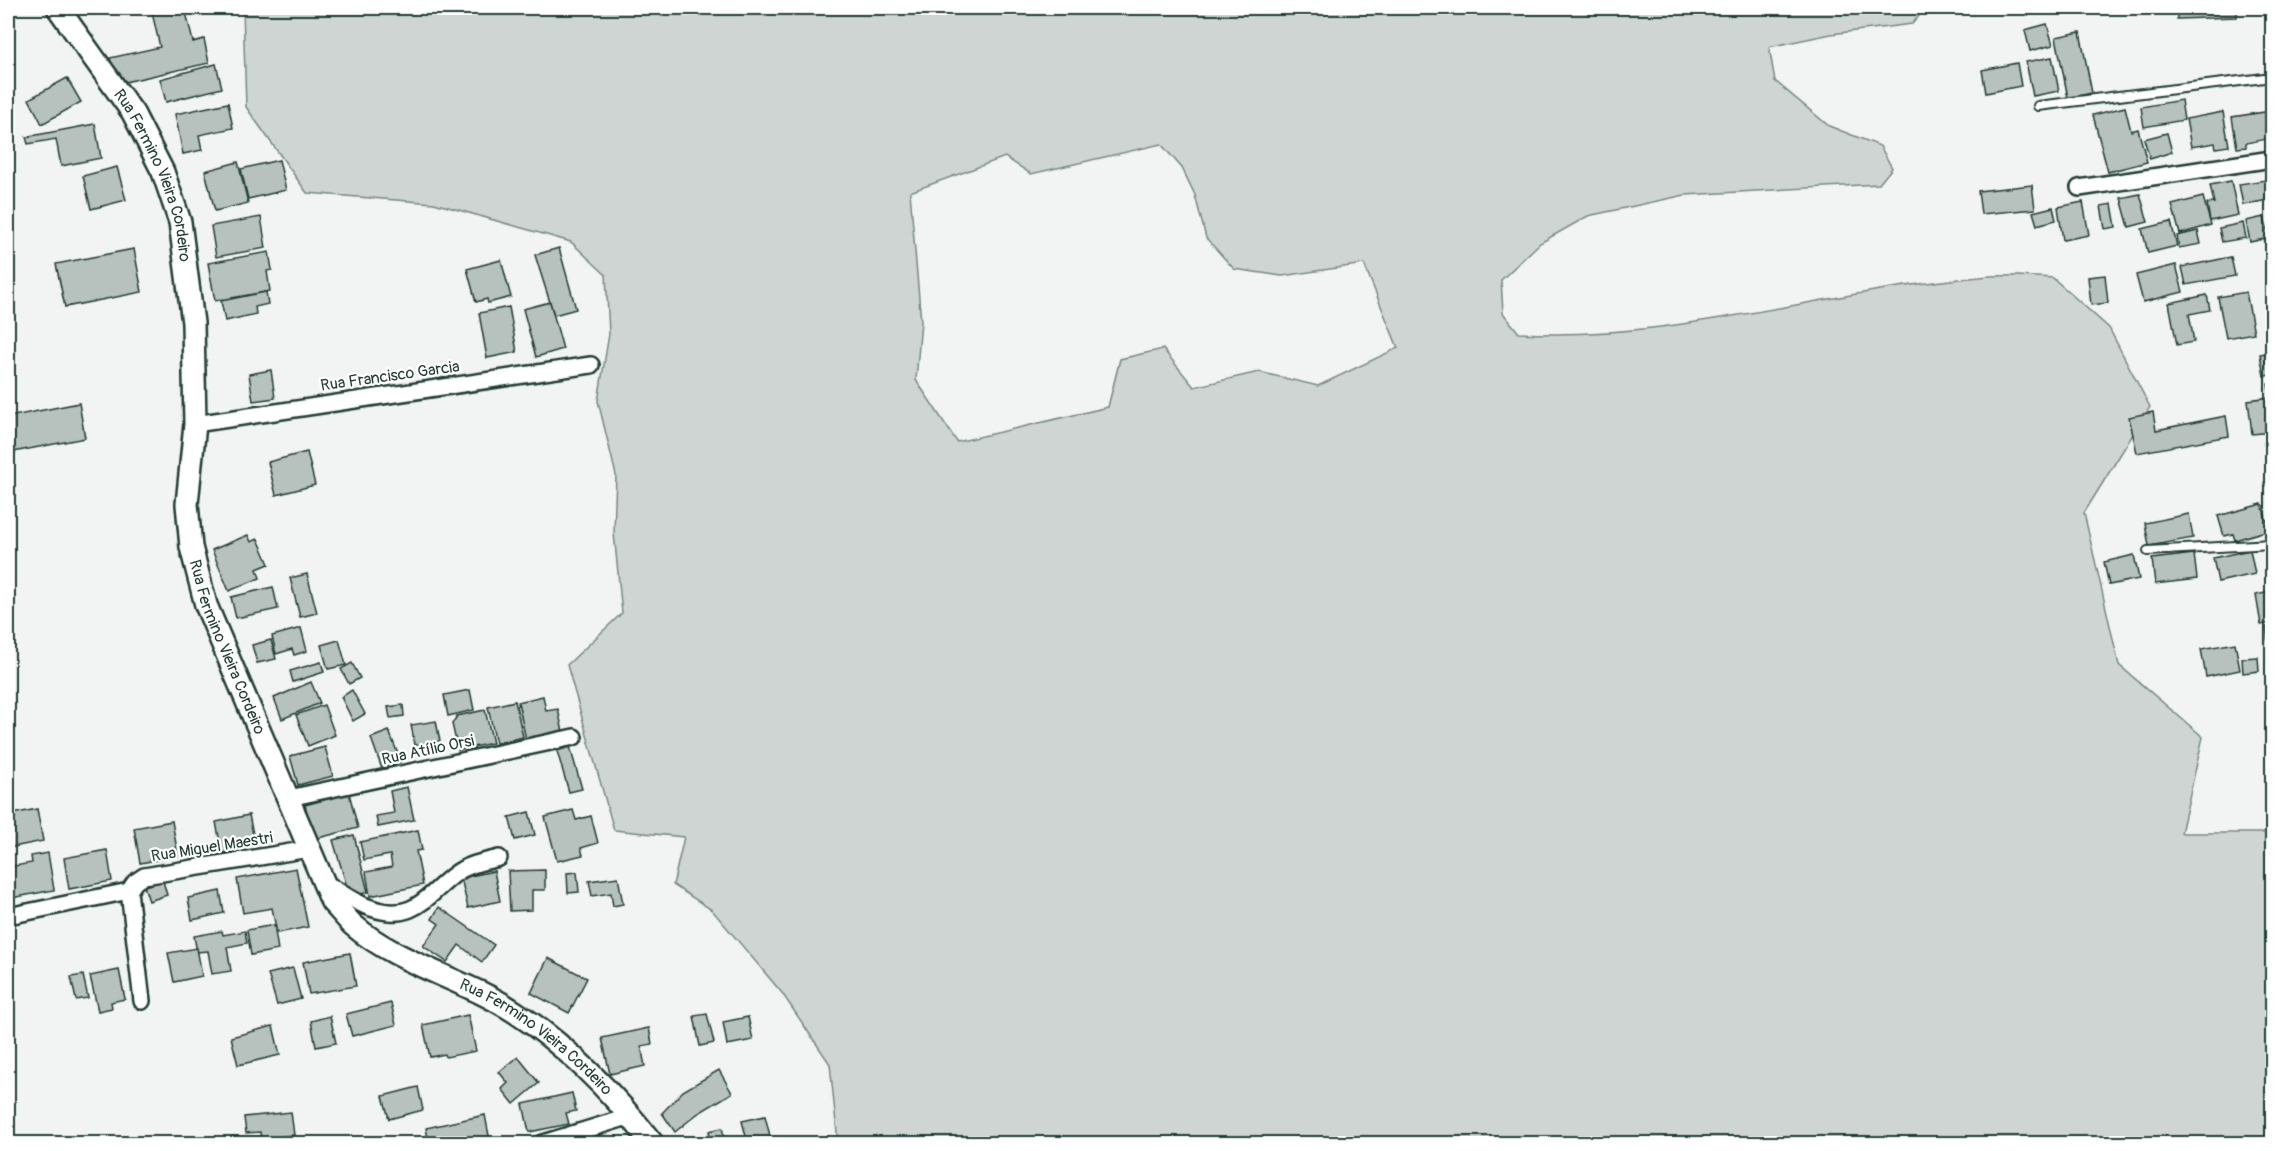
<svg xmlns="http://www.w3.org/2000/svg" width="2280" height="1151" font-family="Pangolin,sans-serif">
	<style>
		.green { fill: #ced5d3; stroke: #768984; stroke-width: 1.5; fill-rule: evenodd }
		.building { fill: #b7c1bd; stroke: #1f3d34; stroke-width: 1.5 }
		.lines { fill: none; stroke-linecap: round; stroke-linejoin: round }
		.lane-casing { stroke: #1f3d34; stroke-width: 12 }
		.street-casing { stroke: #1f3d34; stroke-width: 20 }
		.secondary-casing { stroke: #1f3d34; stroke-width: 26 }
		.lane { stroke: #fff; stroke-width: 8 }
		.street { stroke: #fff; stroke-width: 15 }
		.secondary { stroke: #fff; stroke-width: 21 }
		.labels { text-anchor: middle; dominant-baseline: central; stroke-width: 4.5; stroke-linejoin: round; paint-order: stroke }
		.street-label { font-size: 16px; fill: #1f3d34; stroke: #fff }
	</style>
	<rect width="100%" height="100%" fill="#f2f3f3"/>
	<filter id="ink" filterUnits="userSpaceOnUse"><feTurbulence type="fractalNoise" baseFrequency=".0167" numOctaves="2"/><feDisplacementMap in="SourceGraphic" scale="12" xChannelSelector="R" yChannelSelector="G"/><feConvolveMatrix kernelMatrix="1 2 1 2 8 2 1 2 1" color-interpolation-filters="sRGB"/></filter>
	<g filter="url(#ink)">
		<path class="green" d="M243,8H1926L1912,24L1831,34L1769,47L1775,81L1829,126L1880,146L1892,168L1879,184L1685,195L1588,216L1540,243L1501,280L1503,313L1519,333C1674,342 1827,290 1980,277C2004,274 2029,277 2053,278L2109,328L2150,407L2084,513L2119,665L2203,737L2181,833H2272V1143H838L830,1064L782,993L712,910L673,885L684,837L614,830L567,665L622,613L614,533L616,475L598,401L609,334L606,275L571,242L434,203L307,193L246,107ZM1161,144L1182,168L1195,195L1206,238L1234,269L1282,276L1364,264L1398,348L1318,386L1259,372L1194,387L1163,349L1120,359L1108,407L957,442L916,380L921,322L910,192L1005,157L1031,174Z"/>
		<g class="building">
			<path d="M151,8H185L193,42L204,39L209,63L116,84L110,58L160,47Z"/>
			<path d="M2177,8H2237V17L2177,19Z"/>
			<path d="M2047,24L2053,45L2030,51L2025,30Z"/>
			<path d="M2080,32L2092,93L2068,98L2056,37Z"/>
			<path d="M2052,57L2059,91L2033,96L2026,62Z"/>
			<path d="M2017,63L2021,86L1986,93L1982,70Z"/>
			<path d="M216,64L222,88L166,102L160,79Z"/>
			<path d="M67,78L81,102L42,124L29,99Z"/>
			<path d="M2181,100L2184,120L2144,127L2141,107Z"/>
			<path d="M2272,101V138L2246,143V147L2237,148L2232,117L2271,111L2270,102Z"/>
			<path d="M228,103L233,128L199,135L202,150L183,154L175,114Z"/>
			<path d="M2125,107L2131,131L2138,129L2147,162L2108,172L2093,115Z"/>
			<path d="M2223,112L2229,146L2216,148L2215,143L2191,147L2186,119Z"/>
			<path d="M95,124L101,158L61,166L56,139L28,144L26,137Z"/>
			<path d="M2167,133L2172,152L2150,159L2144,139Z"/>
			<path d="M279,160L286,190L248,199L241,169Z"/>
			<path d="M238,162L248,203L215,211L205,171Z"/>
			<path d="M117,167L126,200L91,209L83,176Z"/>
			<path d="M2272,179V208H2270L2268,200L2243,205L2239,184Z"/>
			<path d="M2231,181L2238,215L2210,221L2207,204L2214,203L2210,185Z"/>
			<path d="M2032,185L2035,209L1981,214L1978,191Z"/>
			<path d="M2140,194L2148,222L2129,227L2121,198Z"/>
			<path d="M2203,197L2211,225L2180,234L2172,205Z"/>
			<path d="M2083,202L2089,235L2063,240L2058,207Z"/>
			<path d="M2112,204L2116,227L2105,229L2101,206Z"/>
			<path d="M2053,207L2056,220L2037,225L2033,212Z"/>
			<path d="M261,217L266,248L216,257L211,226Z"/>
			<path d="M2264,217L2269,238L2250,242L2246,221Z"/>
			<path d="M2171,222L2177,246L2148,253L2142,229Z"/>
			<path d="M2243,223L2246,238L2222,242L2219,228Z"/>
			<path d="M2198,231L2201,244L2179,248L2177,236Z"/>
			<path d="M559,248L576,309L554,315L535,255Z"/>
			<path d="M134,249L142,292L65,307L56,264Z"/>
			<path d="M269,252L272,270L267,271L270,291L215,301L208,263Z"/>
			<path d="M2231,257L2235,276L2186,285L2182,267Z"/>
			<path d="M501,260L511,297L488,303L487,299L476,302L467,269Z"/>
			<path d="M2176,265L2183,292L2143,302L2136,275Z"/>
			<path d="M2105,275L2108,303L2091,305L2088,277Z"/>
			<path d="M266,292L268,304L255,307L256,314L225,321L221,301Z"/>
			<path d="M2246,292L2254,333L2226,338L2218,297Z"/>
			<path d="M2207,295L2210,310L2189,314L2194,342L2177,345L2169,303Z"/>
			<path d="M550,302L563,349L536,357L523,309Z"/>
			<path d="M509,307L517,352L487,358L479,313Z"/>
			<path d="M2272,352V375L2264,376L2260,354Z"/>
			<path d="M271,370L275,398L253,401L249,374Z"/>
			<path d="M2272,383V432L2252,434L2248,400L2270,397L2268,384Z"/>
			<path d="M79,403L85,438L8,453V417Z"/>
			<path d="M2153,412L2156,430L2226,416L2229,436L2137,453L2129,417Z"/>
			<path d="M2272,441V480L2264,443Z"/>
			<path d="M307,452L315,485L276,495L268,462Z"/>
			<path d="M2262,504L2269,530L2235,540L2233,534L2224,536L2218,516Z"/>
			<path d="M2189,514L2193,538L2149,546L2145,523Z"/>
			<path d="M248,535L251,542L258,539L269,564L257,569L260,578L229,591L212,550Z"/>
			<path d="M2250,550L2255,574L2218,582L2213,558Z"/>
			<path d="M2272,552V573L2268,574L2265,554Z"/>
			<path d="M2194,554L2197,579L2155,584L2152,559Z"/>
			<path d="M2134,555L2139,579L2109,585L2104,562Z"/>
			<path d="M307,574L317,613L300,617L290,578Z"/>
			<path d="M2272,578V623L2261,625L2256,595L2270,592L2268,579Z"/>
			<path d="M273,587L278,609L236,618L231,597Z"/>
			<path d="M2272,626V643H2268L2266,627Z"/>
			<path d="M301,628L307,651L294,655L292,649L276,654L272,636Z"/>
			<path d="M271,640L276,659L257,663L252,645Z"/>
			<path d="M339,640L346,665L328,669L321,645Z"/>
			<path d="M2235,643L2240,670L2206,677L2201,649Z"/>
			<path d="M2258,657L2259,671L2243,673L2242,658Z"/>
			<path d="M321,662L324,672L293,682L290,671Z"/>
			<path d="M352,663L360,678L349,684L341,669Z"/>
			<path d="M311,682L320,703L282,719L274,698Z"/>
			<path d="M352,690L365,714L353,721L341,697Z"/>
			<path d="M470,690L474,710L448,716L444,695Z"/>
			<path d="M543,696L546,711L558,709L563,732L526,740L518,702Z"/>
			<path d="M515,701L523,737L496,743L488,707Z"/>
			<path d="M324,705L335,735L308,746L296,715Z"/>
			<path d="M403,705L404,716L390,718L388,707Z"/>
			<path d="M485,710L493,743L458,750L452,724L457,716Z"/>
			<path d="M436,721L440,741L415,745L411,725Z"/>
			<path d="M389,731L401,762L382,769L371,738Z"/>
			<path d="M325,747L333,776L298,785L290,756Z"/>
			<path d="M570,747L582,789L569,792L557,751Z"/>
			<path d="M407,787L414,820L378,827L376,816L394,813L390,791Z"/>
			<path d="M349,793L358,828L314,839L305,805Z"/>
			<path d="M37,809L43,841L8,848V815Z"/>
			<path d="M573,810L576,820L591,816L598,843L581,848L583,855L557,861L545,817Z"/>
			<path d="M529,812L535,835L515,840L509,817Z"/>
			<path d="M249,815L254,839L238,842L239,850L222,853L216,822Z"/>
			<path d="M172,821L178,856L140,863L134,828Z"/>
			<path d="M418,830L422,850L416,851L423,885L370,896L366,872L392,867L390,855L364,860L360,842Z"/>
			<path d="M354,835L368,892L350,897L333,840Z"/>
			<path d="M107,850L112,881L69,889L64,858Z"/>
			<path d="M48,853L54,890L11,898L8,867L32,863L31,856Z"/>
			<path d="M296,868L308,927L277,933L272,908L243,913L237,879Z"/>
			<path d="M545,870V890H532V910L510,911L508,871Z"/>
			<path d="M494,871L500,901L468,908L461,878Z"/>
			<path d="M577,872L579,892L568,893L567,873Z"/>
			<path d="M618,877L623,904L613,906L611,893L592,896L589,881Z"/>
			<path d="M163,881L167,895L149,901L144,886Z"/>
			<path d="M220,891L224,913L192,920L188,898Z"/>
			<path d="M439,907L494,945L482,962L459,945L447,962L423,946L439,924L432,919Z"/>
			<path d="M274,925L278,950L251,955L247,930Z"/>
			<path d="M222,931L223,935L245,931L247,943L227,947L231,971L212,974L208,951L197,952L194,936Z"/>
			<path d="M197,948L202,976L174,982L168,953Z"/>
			<path d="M350,953L356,986L309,994L303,962Z"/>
			<path d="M548,958L587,978L569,1013L531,993Z"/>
			<path d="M293,968L301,999L277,1005L268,974Z"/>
			<path d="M119,970L125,999L111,1002L112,1008L98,1011L90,976Z"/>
			<path d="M83,975L88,998L76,1000L71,977Z"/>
			<path d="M391,1003L396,1025L352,1036L346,1014Z"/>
			<path d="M707,1014L714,1043L700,1046L694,1016Z"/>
			<path d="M468,1015L476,1051L446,1057L445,1054L430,1057L423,1025Z"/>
			<path d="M330,1016L336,1043L316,1047L311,1021Z"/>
			<path d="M748,1017L753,1040L727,1045L723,1022Z"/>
			<path d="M273,1026L280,1055L238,1065L231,1037Z"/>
			<path d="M649,1028L652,1044L641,1046L645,1066L610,1074L602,1038Z"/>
			<path d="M518,1057L539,1083L514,1104L502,1089L508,1083L499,1072Z"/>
			<path d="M719,1070L732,1093L697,1114L675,1132L662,1113L683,1091Z"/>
			<path d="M418,1087L423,1110L389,1119L383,1096Z"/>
			<path d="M572,1093L576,1111L566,1113L569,1124L529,1132L523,1104Z"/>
			<path d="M291,1112L294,1135L261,1139L260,1132L246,1133L244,1117Z"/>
			<path d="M485,1115L490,1141L478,1144H429L426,1128Z"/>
			<path d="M765,1116L772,1144H748L742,1121Z"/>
			<path d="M722,1128L726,1144H694L693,1141L710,1138L709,1131Z"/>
			<path d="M334,1138L335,1144H309V1142Z"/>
		</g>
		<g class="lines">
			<defs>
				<g id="lane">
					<path d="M2038,106L2272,77"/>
					<path d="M2148,551L2272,544"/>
				</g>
				<g id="street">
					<path d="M2079,188L2272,159"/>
					<path d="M195,424L591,365"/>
					<path d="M289,798L574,737"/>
					<path d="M323,882C339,890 354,903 371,908C414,923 426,896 455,874C468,864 484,862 499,858"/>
					<path d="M13,915L129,891"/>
					<path d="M142,1001L129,891L135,882L144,876L309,849"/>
					<path d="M540,1144L631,1116"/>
				</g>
				<g id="secondary">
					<path id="s1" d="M58,8L133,113L163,172L180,222L193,323L195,424L187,504L191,547L206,605L332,902C339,909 346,918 353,925C398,964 465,979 515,1012C569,1047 613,1093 653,1144"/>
				</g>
			</defs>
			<use href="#lane" class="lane-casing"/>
			<use href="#street" class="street-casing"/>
			<use href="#secondary" class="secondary-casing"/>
			<use href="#lane" class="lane"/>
			<use href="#street" class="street"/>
			<use href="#secondary" class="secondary"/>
		</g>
	</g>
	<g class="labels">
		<g class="street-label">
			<text stroke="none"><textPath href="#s1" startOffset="195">Rua Fermino Vieira Cordeiro</textPath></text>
			<text transform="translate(390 376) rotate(-8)">Rua Francisco Garcia</text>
			<text stroke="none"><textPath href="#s1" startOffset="681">Rua Fermino Vieira Cordeiro</textPath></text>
			<text transform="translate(428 750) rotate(-12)">Rua Atílio Orsi</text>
			<text transform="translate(212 847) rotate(-9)">Rua Miguel Maestri</text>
			<text stroke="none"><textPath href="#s1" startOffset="1204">Rua Fermino Vieira Cordeiro</textPath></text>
		</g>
	</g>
	<rect width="2280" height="1151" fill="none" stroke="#fff" stroke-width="30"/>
	<rect x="15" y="15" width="2250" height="1121" fill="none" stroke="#1f3d34" stroke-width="2" filter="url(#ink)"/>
</svg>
